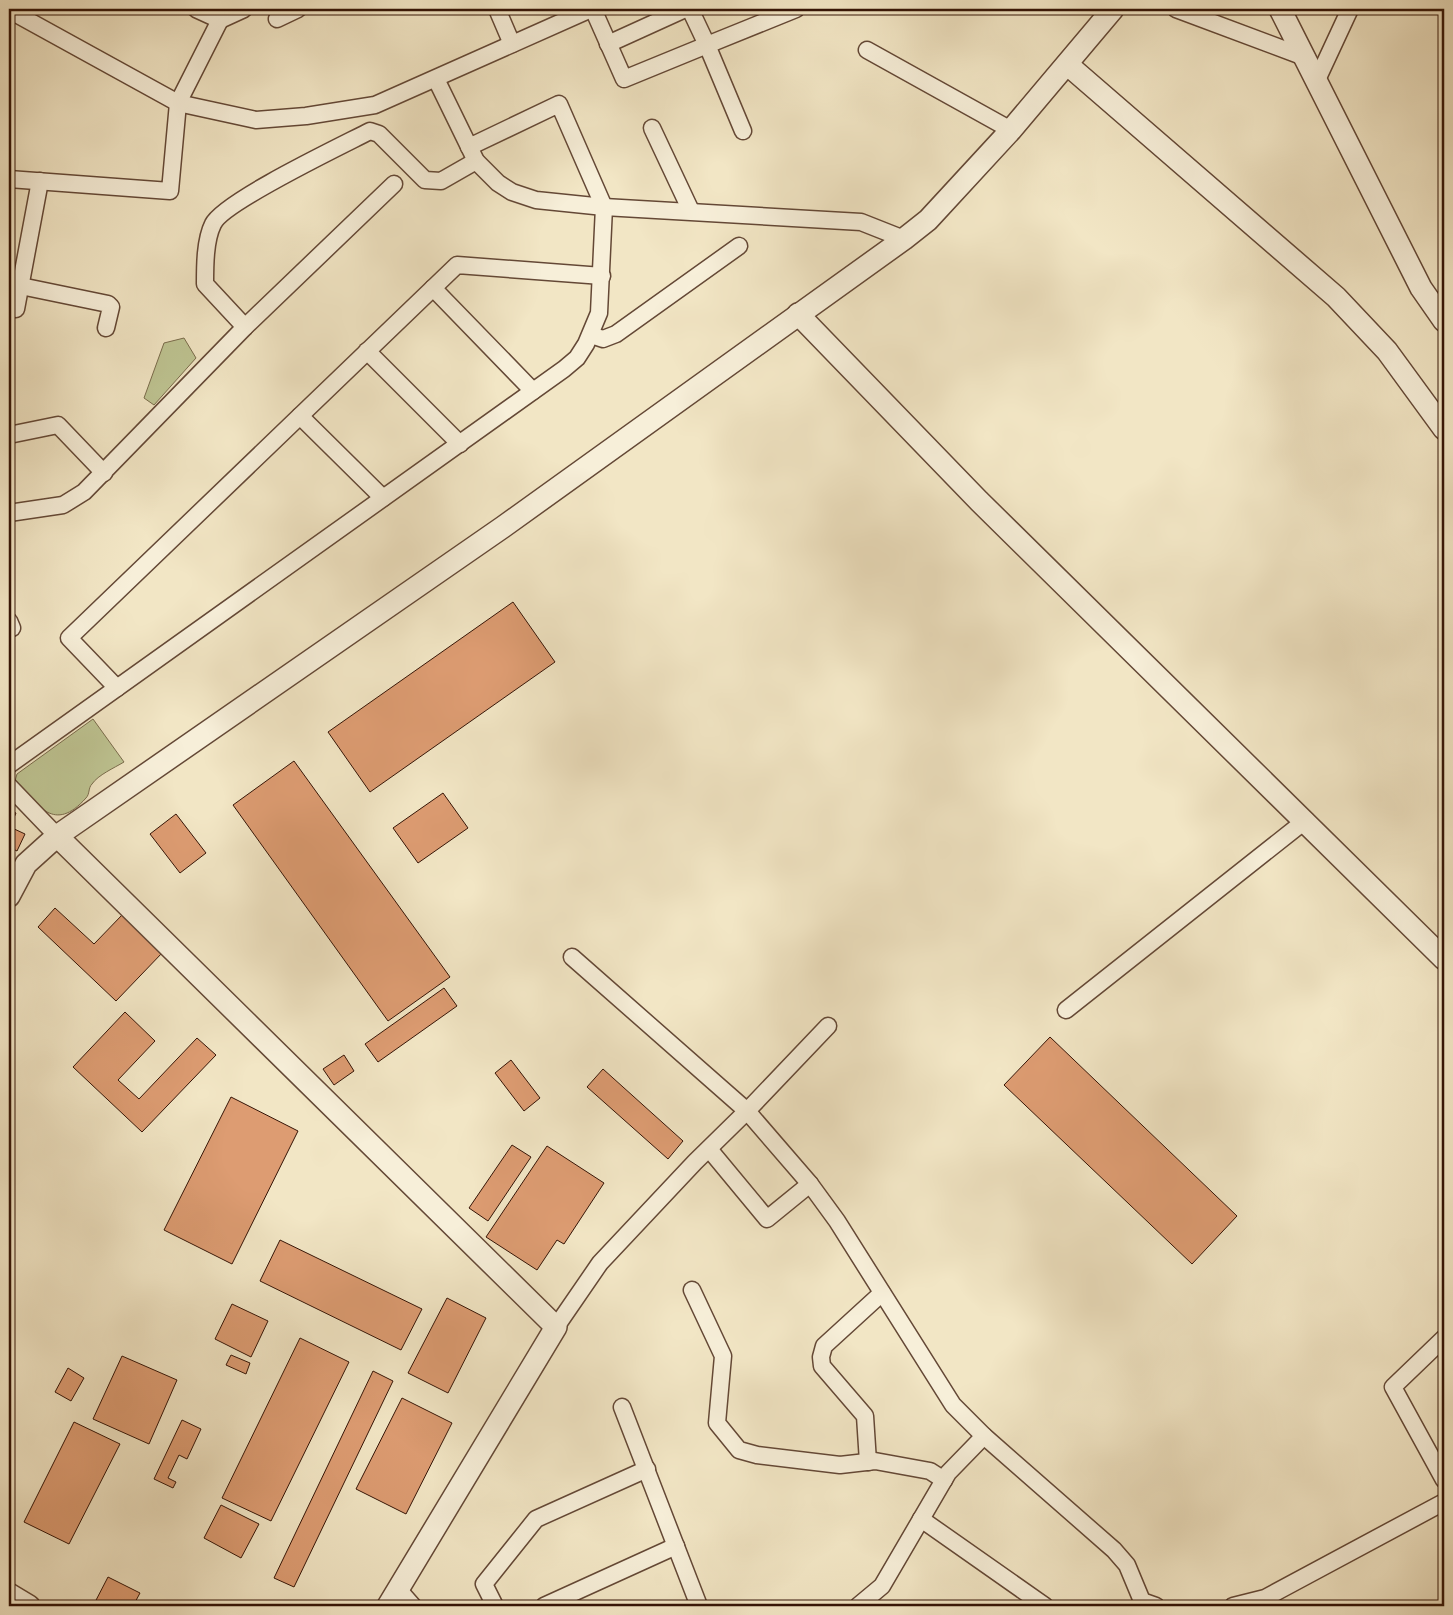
<svg xmlns="http://www.w3.org/2000/svg" width="1453" height="1615" font-family="'Libre Caslon Text',serif">
	<style>
		.green { fill: #bec492; stroke: #7a6c4c }
		.building { fill: #dd9c72; stroke: #351406 }
		.lines { fill: none; stroke-linecap: round; stroke-linejoin: round }
		.minor-casing { stroke: #644836; stroke-width: 19 }
		.tertiary-casing { stroke: #644836; stroke-width: 24 }
		.minor { stroke: #f7efd9; stroke-width: 16 }
		.tertiary { stroke: #f7efd9; stroke-width: 21 }
	</style>
	<rect width="100%" height="100%" fill="#f2e6c5"/>
	<filter id="stains"><feTurbulence type="fractalNoise" baseFrequency=".004" numOctaves="4"/><feColorMatrix values="0 0 0 0 .2 0 0 0 0 .09 0 0 0 0 .02 0 0 0 .5 -.17"/></filter>
	<radialGradient id="worn" r=".72"><stop offset=".6" stop-color="#630" stop-opacity="0"/><stop offset="1" stop-color="#630" stop-opacity=".3"/></radialGradient>
	<g class="green">
		<path d="M184,338L196,358L154,405L144,398L164,343Z"/>
		<path d="M93,719L124,762C114,768 98,775 92,784C88,788 90,794 86,798C54,834 38,805 15,781L17,774Z"/>
	</g>
	<g class="building">
		<path d="M513,602L555,662L370,792L328,732Z"/>
		<path d="M294,761L450,977L388,1021L233,805Z"/>
		<path d="M443,793L468,828L418,863L393,828Z"/>
		<path d="M9,810L16,813L10,827L25,834L17,851L9,847Z"/>
		<path d="M176,814L206,853L180,873L150,834Z"/>
		<path d="M55,908L94,944L123,914L163,952L116,1001L38,927Z"/>
		<path d="M444,988L457,1006L378,1062L365,1044Z"/>
		<path d="M125,1012L155,1041L118,1080L139,1099L197,1038L216,1055L142,1132L73,1067Z"/>
		<path d="M1050,1037L1237,1216L1192,1264L1004,1085Z"/>
		<path d="M344,1055L354,1071L334,1085L323,1069Z"/>
		<path d="M511,1060L540,1098L524,1111L495,1073Z"/>
		<path d="M603,1069L683,1141L668,1159L587,1087Z"/>
		<path d="M231,1097L298,1131L232,1264L164,1230Z"/>
		<path d="M512,1145L531,1157L488,1221L469,1208Z"/>
		<path d="M547,1146L604,1183L564,1244L557,1240L537,1270L486,1237Z"/>
		<path d="M280,1240L422,1309L401,1350L260,1281Z"/>
		<path d="M447,1298L486,1318L448,1393L408,1373Z"/>
		<path d="M232,1304L268,1321L251,1357L215,1339Z"/>
		<path d="M300,1338L349,1362L271,1521L222,1498Z"/>
		<path d="M231,1355L250,1363L246,1374L226,1365Z"/>
		<path d="M122,1356L177,1380L149,1444L93,1419Z"/>
		<path d="M68,1368L84,1378L71,1401L55,1392Z"/>
		<path d="M373,1371L393,1381L294,1587L274,1578Z"/>
		<path d="M402,1398L452,1423L406,1514L356,1489Z"/>
		<path d="M182,1420L201,1429L187,1459L179,1455L168,1478L176,1482L173,1488L154,1479Z"/>
		<path d="M74,1422L120,1444L69,1544L24,1522Z"/>
		<path d="M221,1505L259,1524L241,1558L204,1538Z"/>
		<path d="M108,1577L140,1593L133,1606H93Z"/>
	</g>
	<g class="lines">
		<defs>
			<g id="minor">
				<path d="M196,9L220,20"/>
				<path d="M497,9L512,44"/>
				<path d="M593,9L624,79L707,45L743,131"/>
				<path d="M690,9L707,45L796,9"/>
				<path d="M1176,9L1307,58"/>
				<path d="M9,10L178,103L256,120L306,116L375,105L591,9"/>
				<path d="M277,19L298,9"/>
				<path d="M220,20L244,9"/>
				<path d="M608,44L685,9"/>
				<path d="M867,50L1011,130"/>
				<path d="M436,79L476,161L498,183L512,192L536,200L604,207L861,222L904,239"/>
				<path d="M1317,80L1350,9"/>
				<path d="M652,128L691,211"/>
				<path d="M9,179L170,191L178,103L220,20L224,9"/>
				<path d="M11,284L108,304L111,307L106,328"/>
				<path d="M433,288L533,391"/>
				<path d="M16,309L40,181"/>
				<path d="M245,327L205,284C205,266 205,240 213,224C223,202 343,145 370,131L379,134L425,180L441,181L476,161"/>
				<path d="M591,335L603,339L616,334L739,246"/>
				<path d="M367,351L460,444"/>
				<path d="M300,416L383,498"/>
				<path d="M9,435L58,425L104,473"/>
				<path d="M9,513L63,505L84,492L245,327L394,184"/>
				<path d="M9,621L12,628"/>
				<path d="M117,688L69,638L457,265L602,276"/>
				<path d="M9,765L564,369L577,358L586,344L599,313L604,207L559,104L469,147"/>
				<path d="M9,786L57,836"/>
				<path d="M572,957L747,1111L828,1026"/>
				<path d="M1066,1010L1306,820"/>
				<path d="M709,1149L767,1219L810,1184"/>
				<path d="M692,1290L723,1356L717,1423L739,1450L757,1455L840,1465L875,1461L930,1471L944,1480"/>
				<path d="M556,1327L600,1263L695,1162L747,1111L810,1184L837,1221L953,1405L984,1436L1114,1550L1127,1565L1142,1601L1156,1606"/>
				<path d="M1444,1338L1393,1387L1444,1480"/>
				<path d="M622,1407L699,1606"/>
				<path d="M868,1462L865,1416L822,1366L821,1357L824,1346L882,1293"/>
				<path d="M921,1519L1045,1606"/>
				<path d="M398,1589L413,1606"/>
				<path d="M495,1606L484,1584L536,1519L647,1469"/>
				<path d="M544,1606L676,1546"/>
				<path d="M858,1606L882,1586L948,1473L984,1436"/>
				<path d="M1233,1606L1265,1598L1444,1502"/>
			</g>
			<g id="tertiary">
				<path d="M1280,9L1421,288L1444,321"/>
				<path d="M1068,65L1336,297L1387,351L1444,429"/>
				<path d="M798,314L979,501L1444,959"/>
				<path d="M57,836L556,1327L388,1606"/>
				<path d="M9,896L26,864L57,836L503,527L904,239L928,220L1011,130L1113,9"/>
				<path d="M9,1594L29,1606"/>
			</g>
		</defs>
		<use href="#minor" class="minor-casing"/>
		<use href="#tertiary" class="tertiary-casing"/>
		<use href="#minor" class="minor"/>
		<use href="#tertiary" class="tertiary"/>
	</g>
	<rect width="1453" height="1615" fill="none" stroke="#f2e6c5" stroke-width="30"/>
	<rect x="10" y="10" width="1433" height="1595" fill="none" stroke="#351406" stroke-width="2.5"/>
	<rect x="15" y="15" width="1423" height="1585" fill="none" stroke="#351406"/>
	<rect width="100%" height="100%" filter="url(#stains)"/>
	<rect width="100%" height="100%" fill="url(#worn)"/>
</svg>
